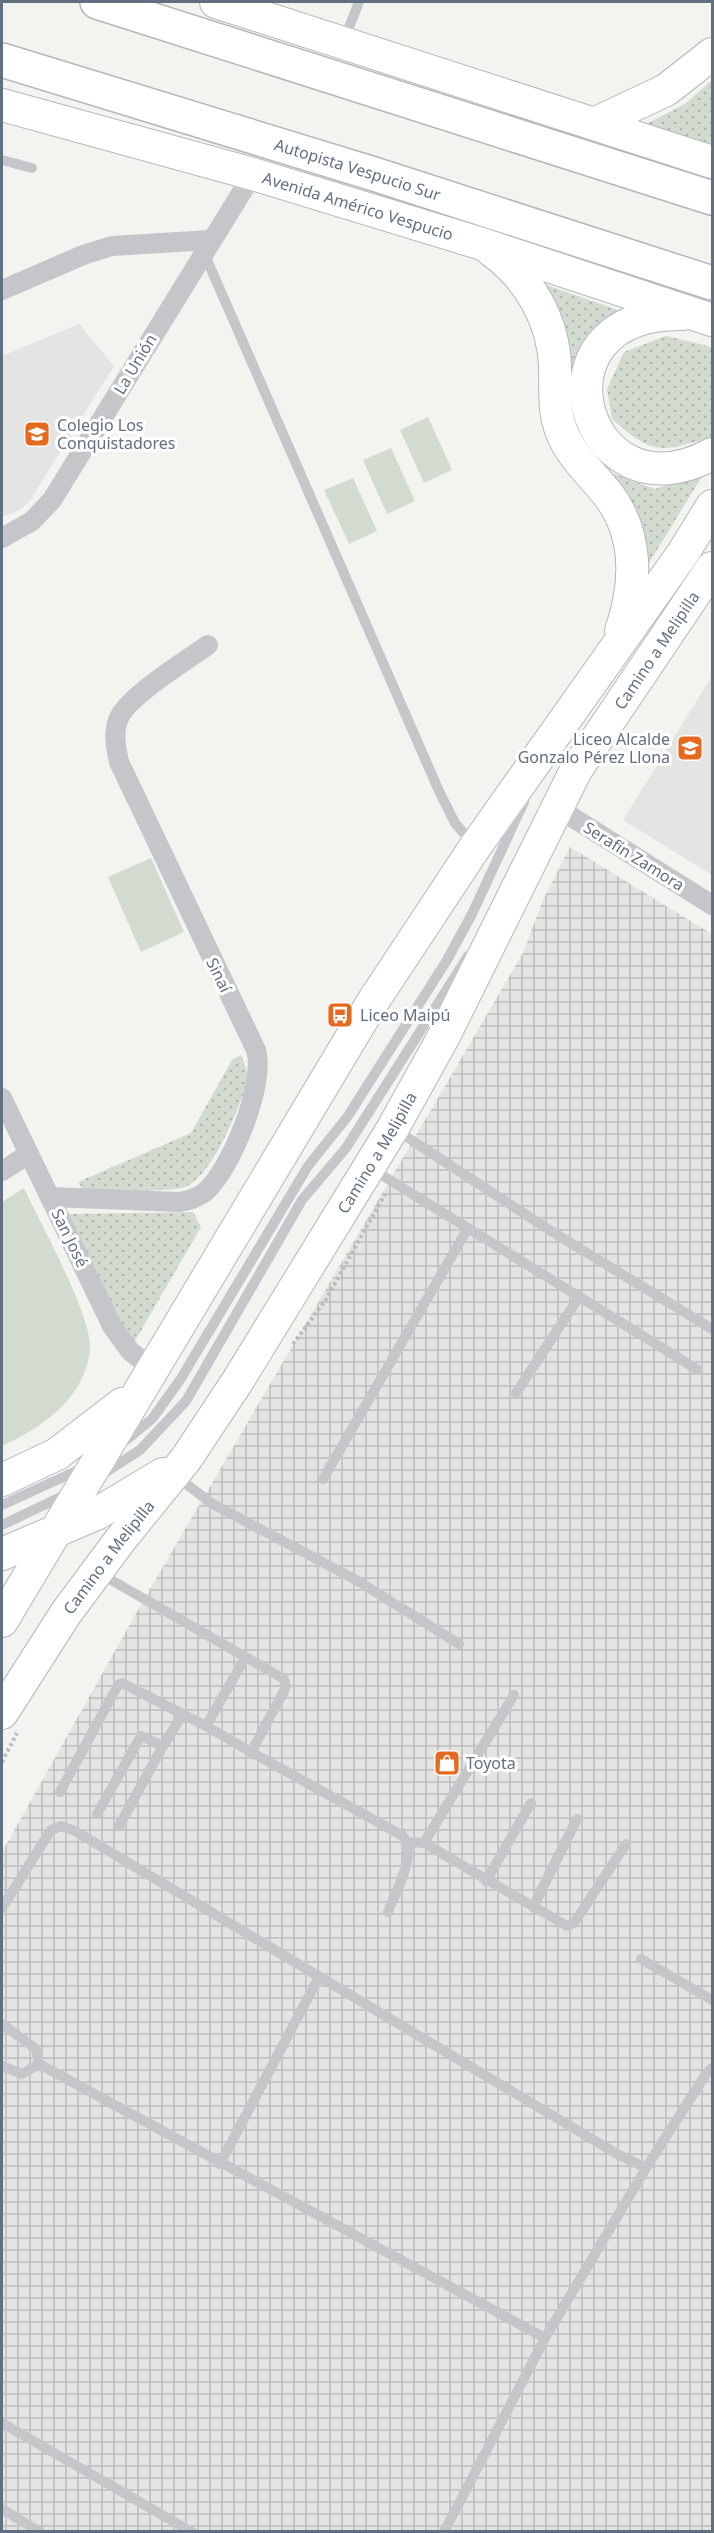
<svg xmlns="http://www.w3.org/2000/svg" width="714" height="2533" font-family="'Noto Sans',sans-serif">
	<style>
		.built { fill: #e4e4e3 }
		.industrial { fill: url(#industrial-grid) }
		.grass { fill: url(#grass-dots) }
		.green { fill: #d3dbd1 }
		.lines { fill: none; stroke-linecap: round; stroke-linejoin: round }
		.primary-casing { stroke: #b4b7bc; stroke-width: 34 }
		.highway-casing { stroke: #b4b6ba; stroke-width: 36 }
		.path { stroke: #bbbcbf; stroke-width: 4; stroke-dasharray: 3 3; stroke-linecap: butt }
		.lane { stroke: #c4c6ca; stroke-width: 10 }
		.street { stroke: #c4c6ca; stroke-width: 20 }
		.primary { stroke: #fff; stroke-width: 32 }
		.highway { stroke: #fff; stroke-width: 33 }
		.labels { text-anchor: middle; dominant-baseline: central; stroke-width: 6; stroke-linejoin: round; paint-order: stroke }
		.street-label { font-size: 16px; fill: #626f81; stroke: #fff }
		.poi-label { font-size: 16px; fill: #626f81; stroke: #fff; text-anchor: start }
	</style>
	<defs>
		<pattern id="industrial-grid" width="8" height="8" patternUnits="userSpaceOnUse" patternTransform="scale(1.5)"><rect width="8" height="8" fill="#e4e4e3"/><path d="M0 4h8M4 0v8" fill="none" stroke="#bcbdbd"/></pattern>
		<pattern id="grass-dots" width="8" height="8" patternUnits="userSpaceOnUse" patternTransform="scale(1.5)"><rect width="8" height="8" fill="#d3dbd1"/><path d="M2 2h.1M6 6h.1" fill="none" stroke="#afb6af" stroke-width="1.8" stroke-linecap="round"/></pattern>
	</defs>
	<rect width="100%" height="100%" fill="#f3f4f0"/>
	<g class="built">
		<path d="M79,324L114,366L29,502L20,510L2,517V356Z"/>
		<path d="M712,676V875L623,820Z"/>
	</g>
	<path class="industrial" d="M570,847L712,934V2531L2,2532V1852L147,1594L523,953L543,900Z"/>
	<g class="grass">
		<path d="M712,80V149L644,125L685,104Z"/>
		<path d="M532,280L629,314L602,330L593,450L612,473L655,489L704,473L643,573L573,436Z"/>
		<path d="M666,336L712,347V437C660,452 654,456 612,419L607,389L624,352Z"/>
		<path d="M241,1055L250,1078C238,1107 215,1174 185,1187C172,1192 103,1191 85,1192L78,1182L191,1133L232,1060Z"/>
		<path d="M193,1212L201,1227L132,1346L69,1214Z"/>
	</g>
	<g class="green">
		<path d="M428,417L452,470L424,483L400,430Z"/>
		<path d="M391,448L415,501L387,514L363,460Z"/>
		<path d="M353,478L377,531L349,544L324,490Z"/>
		<path d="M151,858L184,932L141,952L108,877Z"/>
		<path d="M24,1188C40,1223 92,1315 90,1349C86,1398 41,1428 2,1446V1202Z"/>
	</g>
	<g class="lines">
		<defs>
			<g id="primary">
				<path d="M216,2L712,162"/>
				<path id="s1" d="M2,105L253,174L479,243L712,320"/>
				<path d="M594,124L666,90L712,54"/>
				<path d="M492,251C529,277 554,322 555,367C556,389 553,409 561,430C570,455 590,472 606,492C639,533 637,584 621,631"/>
				<path d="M683,314C522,311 583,525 712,454"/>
				<path d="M2,1480L57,1454L122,1404"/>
				<path d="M2,1554L98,1513L163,1474"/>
				<path d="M2,1621L372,1003L475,847L683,553L712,506"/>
				<path id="s2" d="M2,1713L66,1613L121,1539L186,1459L237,1382L393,1128L444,1036L576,770L712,568"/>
			</g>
			<g id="highway">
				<path d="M97,2L712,198"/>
				<path id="s3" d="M2,60L374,174L712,283"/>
			</g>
		</defs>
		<use href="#primary" class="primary-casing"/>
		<use href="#highway" class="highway-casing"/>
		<g class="path">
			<path d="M293,1344L325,1301L385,1194"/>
			<path d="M2,1762L17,1733"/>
		</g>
		<g class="lane">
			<path d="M344,40L359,2"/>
			<path d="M2,160L32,168"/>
			<path d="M204,253L439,791L455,823L473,844"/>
			<path d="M396,1130L551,1231L712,1329"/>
			<path d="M372,1169L698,1370"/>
			<path d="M516,1393L579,1297"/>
			<path d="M119,1446L152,1419L180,1380L308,1166L348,1116L447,960L472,914L524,802"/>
			<path d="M101,1475L140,1450L186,1401L302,1200L346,1148L468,956"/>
			<path d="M176,1476L211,1503L358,1581L459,1644"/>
			<path d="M323,1479L468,1228"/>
			<path d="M2,1505L83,1468"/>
			<path d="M2,1525L69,1493"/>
			<path d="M99,1573L284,1679L286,1686L284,1691L251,1752L403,1836C418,1855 395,1892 388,1912"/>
			<path d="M206,1726L251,1752"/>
			<path d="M60,1792L118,1685L122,1683L206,1726L245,1658"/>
			<path d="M97,1814L141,1736L163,1746L183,1714"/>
			<path d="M119,1826L163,1746"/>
			<path d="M408,1842L424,1843L567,1926L574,1923L626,1844"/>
			<path d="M424,1843L514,1695"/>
			<path d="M486,1881L531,1803"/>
			<path d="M533,1907L577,1819"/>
			<path d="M2,1908L51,1830L61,1826L75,1831L617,2154L646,2168L706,2074L712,2068"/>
			<path d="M641,1959L712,2000"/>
			<path d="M2,2024L36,2049L39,2064L545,2338L646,2168"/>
			<path d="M2,2066L22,2074L39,2064"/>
			<path d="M220,2164L319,1977"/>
			<path d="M2,2423L192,2532"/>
			<path d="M2,2509L40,2532"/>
			<path d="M444,2532L545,2338"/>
		</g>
		<g class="street">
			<path d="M2,290L83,255L112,246L210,240"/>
			<path d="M2,538L32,521L52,500L253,174"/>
			<path d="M556,807L712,905"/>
			<path d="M2,1098L112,1326L130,1351L152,1368"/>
			<path d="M2,1171L29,1154"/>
			<path d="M50,1197L179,1202C188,1201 197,1198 205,1192C231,1169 266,1084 256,1050L119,762C116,748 113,734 118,720C125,698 187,660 208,645"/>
		</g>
		<use href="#primary" class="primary"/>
		<use href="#highway" class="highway"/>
	</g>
	<defs>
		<symbol id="school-square" viewBox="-11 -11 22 22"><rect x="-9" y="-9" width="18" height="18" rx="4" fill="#e56a1f" stroke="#fff"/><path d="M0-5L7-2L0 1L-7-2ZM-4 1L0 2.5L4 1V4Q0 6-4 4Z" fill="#fff"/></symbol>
		<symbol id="bus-square" viewBox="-11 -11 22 22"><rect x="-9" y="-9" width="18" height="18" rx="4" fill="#e56a1f" stroke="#fff"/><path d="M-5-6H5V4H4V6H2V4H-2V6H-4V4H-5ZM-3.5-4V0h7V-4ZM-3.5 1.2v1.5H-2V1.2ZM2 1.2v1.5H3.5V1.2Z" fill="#fff"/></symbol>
		<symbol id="shop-square" viewBox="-11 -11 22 22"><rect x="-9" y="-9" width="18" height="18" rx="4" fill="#e56a1f" stroke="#fff"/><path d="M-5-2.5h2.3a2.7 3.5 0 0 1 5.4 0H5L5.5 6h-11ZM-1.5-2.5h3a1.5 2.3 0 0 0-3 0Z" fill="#fff"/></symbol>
	</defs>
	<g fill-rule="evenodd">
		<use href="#school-square" x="22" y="419" width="30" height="30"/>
		<use href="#school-square" x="675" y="733" width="30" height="30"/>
		<use href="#bus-square" x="325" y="1000" width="30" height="30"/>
		<use href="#shop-square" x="432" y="1748" width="30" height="30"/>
	</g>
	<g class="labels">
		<g class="street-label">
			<text stroke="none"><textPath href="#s3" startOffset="372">Autopista Vespucio Sur</textPath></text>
			<text stroke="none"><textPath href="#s1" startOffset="370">Avenida Américo Vespucio</textPath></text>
			<text transform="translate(135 364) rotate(-59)">La Unión</text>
			<text stroke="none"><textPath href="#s2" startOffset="1251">Camino a Melipilla</textPath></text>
			<text transform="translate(634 856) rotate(32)">Serafín Zamora</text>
			<text transform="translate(219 975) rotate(64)">Sinaí</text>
			<text stroke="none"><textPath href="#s2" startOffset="675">Camino a Melipilla</textPath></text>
			<text transform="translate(70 1238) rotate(64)">San José</text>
			<text stroke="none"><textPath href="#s2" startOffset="189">Camino a Melipilla</textPath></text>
		</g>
		<g class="poi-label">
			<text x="57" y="425">Colegio Los<tspan x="57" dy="18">Conquistadores</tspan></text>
			<text x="670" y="739" text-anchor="end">Liceo Alcalde<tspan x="670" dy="18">Gonzalo Pérez Llona</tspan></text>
			<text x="360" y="1015">Liceo Maipú</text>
			<text x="466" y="1763">Toyota</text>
		</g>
	</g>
	<rect width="714" height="2533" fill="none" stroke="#626f81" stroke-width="6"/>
</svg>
